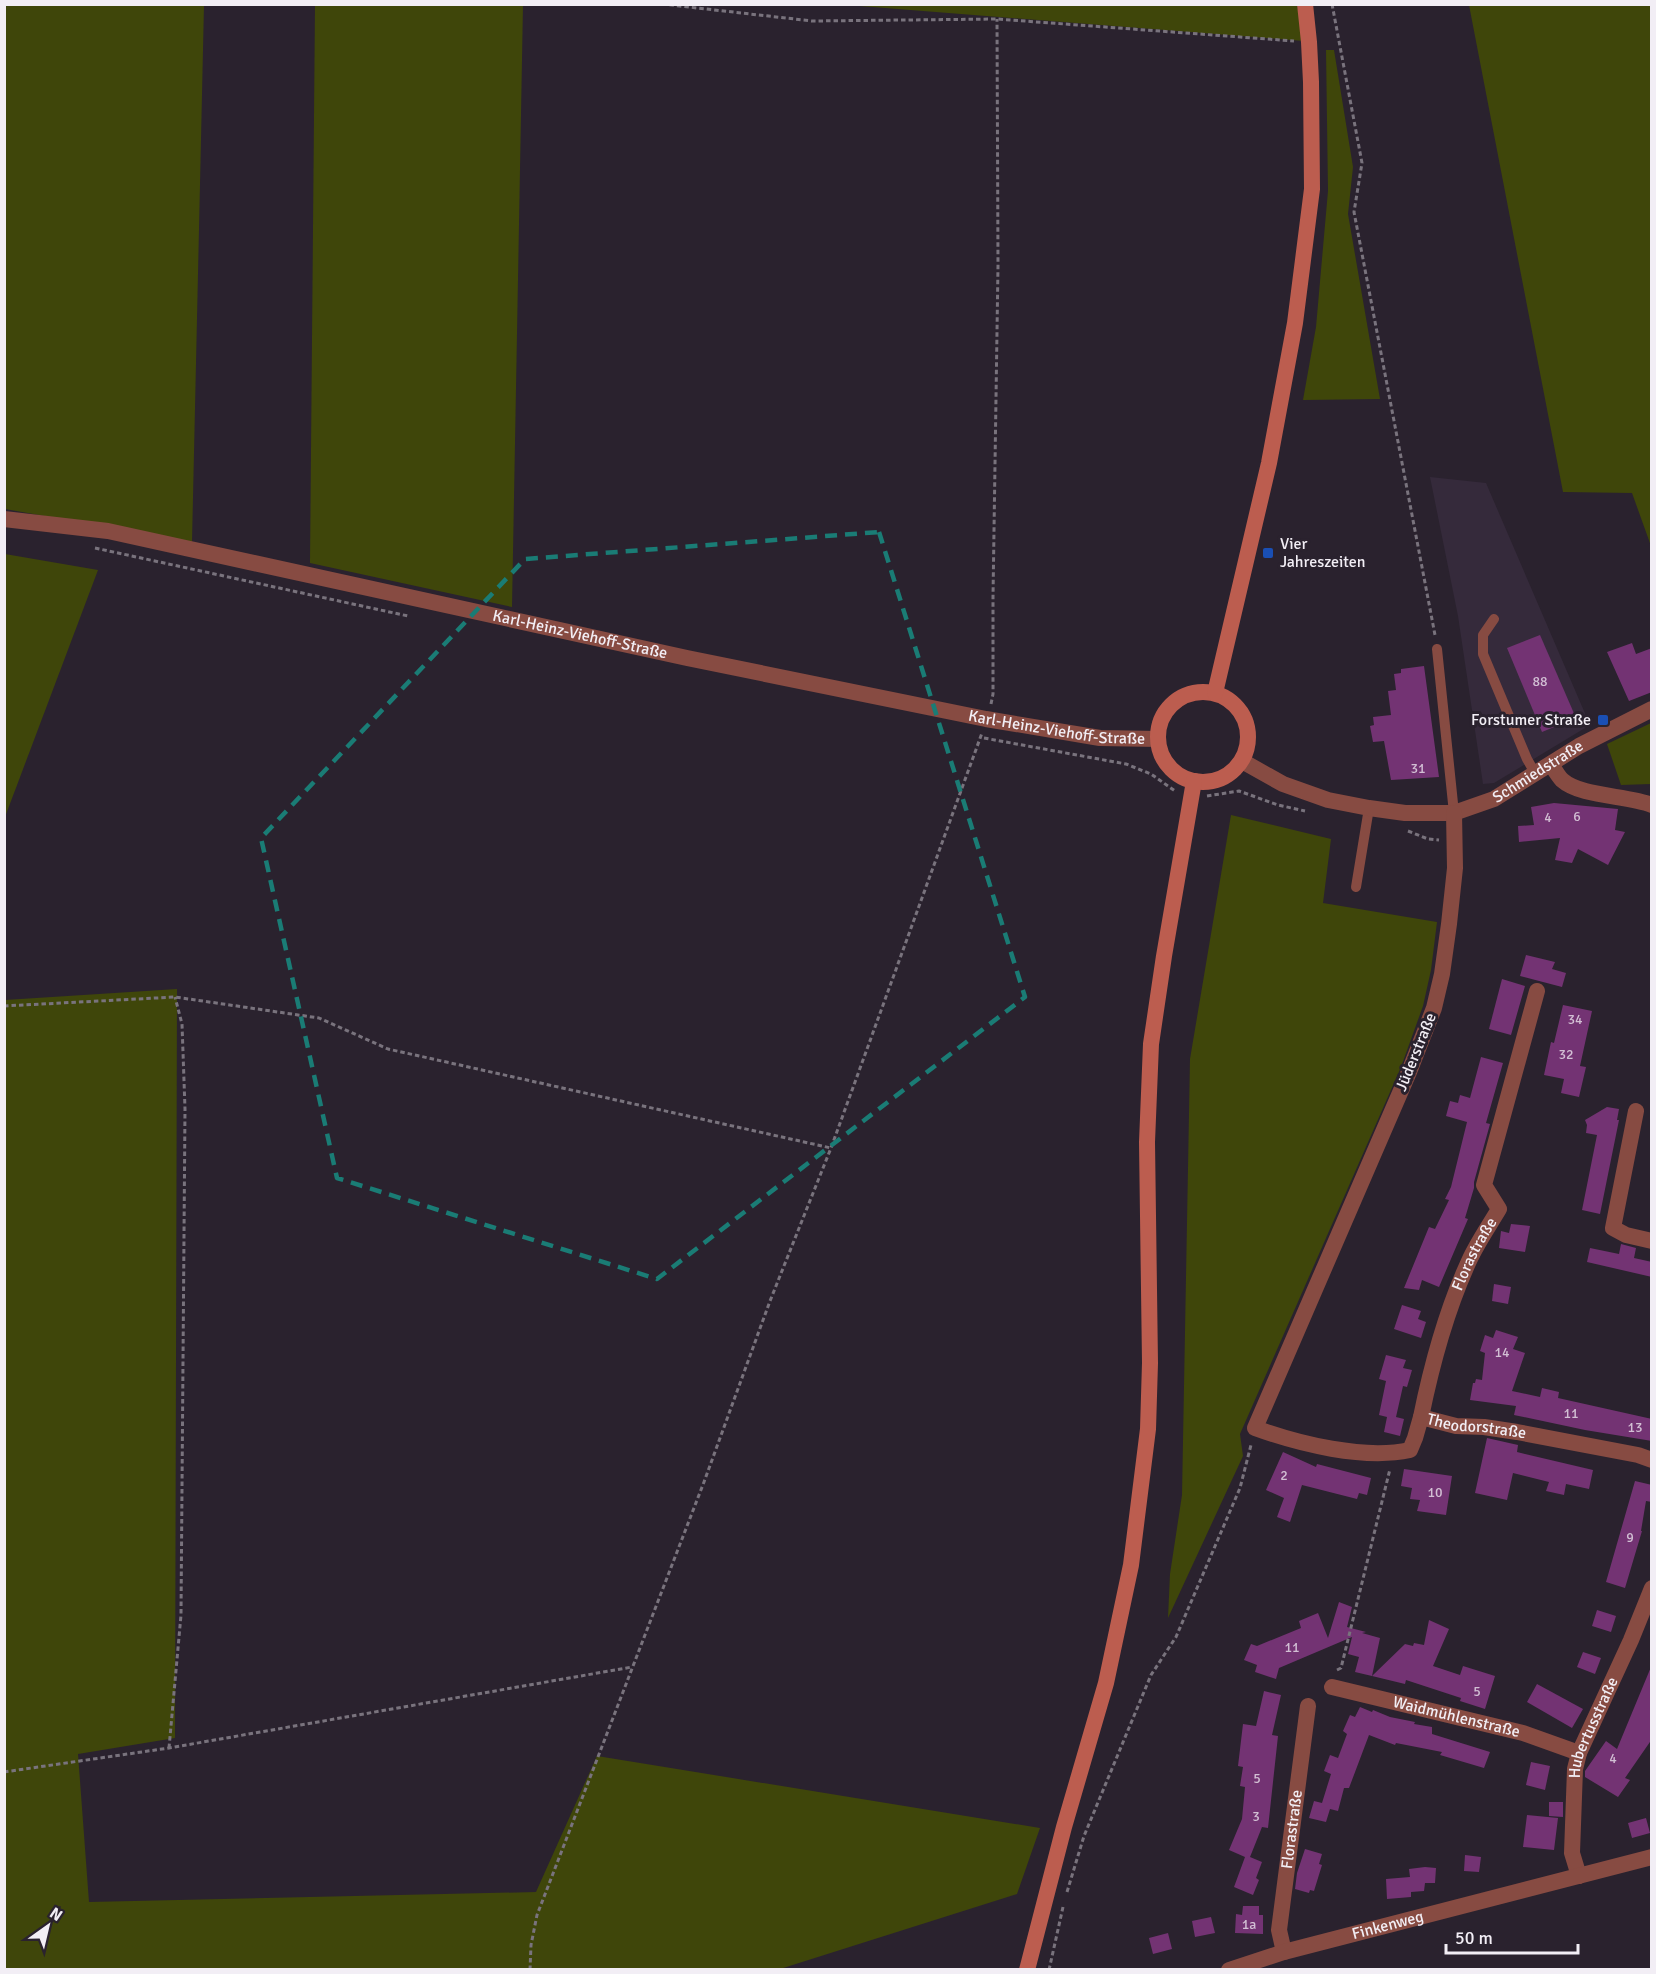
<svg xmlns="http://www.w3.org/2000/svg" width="1656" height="1974" font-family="Signika,sans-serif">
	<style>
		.built { fill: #352a3b }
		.green { fill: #3f460a }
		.building { fill: #733373 }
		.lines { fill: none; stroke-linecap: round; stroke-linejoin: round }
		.path { stroke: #79737d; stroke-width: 3; stroke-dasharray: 4.5 3; stroke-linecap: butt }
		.service { stroke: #874b42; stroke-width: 10 }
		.minor { stroke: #874b42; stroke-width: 16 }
		.tertiary { stroke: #874b42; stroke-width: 16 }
		.secondary { stroke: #bc5d4f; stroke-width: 16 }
		.marked { fill: none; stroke: #1a7c75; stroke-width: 4.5; stroke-dasharray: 12 8; stroke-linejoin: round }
		.transit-dot { fill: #1a4fb4; stroke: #2a222e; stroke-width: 2 }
		.labels { text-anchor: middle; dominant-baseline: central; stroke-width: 6; stroke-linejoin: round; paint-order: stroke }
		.number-label { font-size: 14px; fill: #d2bfd4 }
		.poi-label { font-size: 16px; fill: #f2eef5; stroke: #2a222e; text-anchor: start }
		.street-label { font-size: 16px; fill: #f2eef5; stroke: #2a222e }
	</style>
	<rect width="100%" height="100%" fill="#2a222e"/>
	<path class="built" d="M1430,477L1486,483L1590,725L1494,783L1483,784L1458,616Z"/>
	<g class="green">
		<path d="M4,5H204L192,542L5,509Z"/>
		<path d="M315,5H523L512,607L310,563Z"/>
		<path d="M847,5H1297L1304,41Z"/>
		<path d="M1469,5H1651V546L1632,493L1563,492Z"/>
		<path d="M1326,50H1334L1353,167L1348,214L1380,399L1303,400L1316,327L1328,191Z"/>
		<path d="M5,554L98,570L5,817L4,554Z"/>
		<path d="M1651,723V784L1621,785L1607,744Z"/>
		<path d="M1231,815L1331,839L1323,903L1437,922L1431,970L1423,1006L1401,1067L1240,1434L1243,1456L1168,1618L1170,1574L1182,1495L1190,1059Z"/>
		<path d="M177,989L175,1738L78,1754L89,1902L536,1892L597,1756L1040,1828L1017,1894L780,1969H5V1000Z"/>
	</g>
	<g class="building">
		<path d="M1540,635L1576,718L1542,732L1507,648Z"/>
		<path d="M1632,643L1636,654L1652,648V692L1629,701L1607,652Z"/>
		<path d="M1424,666L1439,777L1391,780L1384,741L1373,742L1370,726L1374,725L1373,717L1391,715L1388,691L1396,690L1394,674L1401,673V669Z"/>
		<path d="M1554,803L1618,809L1615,830L1625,832L1608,865L1578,849L1572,863L1555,860L1560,838L1519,842L1518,826L1534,825L1531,807Z"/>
		<path d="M1526,955L1555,962L1552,969L1566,973L1562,987L1520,976Z"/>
		<path d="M1502,979L1525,986L1511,1035L1489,1029Z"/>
		<path d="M1563,1005L1592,1011L1580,1066L1586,1067L1579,1097L1561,1093L1564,1079L1544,1075L1551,1042L1554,1043Z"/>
		<path d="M1481,1057L1503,1063L1486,1123L1490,1124L1474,1182V1188L1465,1218L1468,1219L1439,1287L1422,1280L1419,1290L1404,1288L1429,1227L1435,1229L1449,1200L1445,1199L1451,1187L1467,1122L1446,1116L1450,1101L1458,1103L1460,1095L1470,1098Z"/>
		<path d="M1607,1107L1619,1109L1617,1120H1619L1600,1214L1582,1210L1597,1135L1586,1133L1587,1125L1585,1120Z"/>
		<path d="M1511,1224L1530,1226L1525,1252L1499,1248L1501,1231L1509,1233Z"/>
		<path d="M1621,1244L1636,1248L1634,1258L1652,1262V1277L1587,1262L1590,1248L1619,1254Z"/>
		<path d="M1494,1284L1511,1287L1508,1304L1492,1301Z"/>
		<path d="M1402,1305L1421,1311L1418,1319L1426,1322L1421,1338L1394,1329Z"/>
		<path d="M1496,1330L1518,1337L1513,1349L1525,1353L1512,1391L1540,1397L1542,1388L1559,1392L1558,1398L1652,1419V1441L1585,1430L1514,1415L1516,1406L1470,1400L1473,1383H1475L1476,1379L1482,1380L1485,1353L1480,1351L1485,1335L1493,1338Z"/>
		<path d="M1386,1355L1406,1360L1403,1368L1412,1370L1407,1387L1403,1386L1396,1417L1404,1419L1400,1436L1384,1432L1387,1417L1379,1415L1386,1381L1379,1379Z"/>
		<path d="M1487,1438L1518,1445L1517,1452L1593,1470L1589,1489L1566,1484L1564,1495L1546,1491L1549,1482L1513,1473L1507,1500L1475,1493Z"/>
		<path d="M1283,1452L1316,1467L1317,1464L1371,1478L1367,1495L1359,1493L1357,1499L1302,1485L1290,1522L1277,1517L1284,1498L1266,1490Z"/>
		<path d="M1404,1469L1452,1476L1446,1515L1417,1511L1420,1500L1410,1499L1412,1488L1401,1486Z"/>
		<path d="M1635,1481L1652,1485V1502L1646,1501L1641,1531H1642L1625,1588L1606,1582Z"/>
		<path d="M1339,1602L1352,1607L1347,1627L1366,1632L1362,1633L1380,1638L1372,1676L1355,1672L1359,1657L1348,1654L1352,1637L1279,1668L1276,1679L1255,1672L1257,1665L1244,1660L1251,1644L1257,1646L1301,1628L1299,1621L1318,1613L1328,1638Z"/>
		<path d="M1597,1610L1616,1616L1611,1632L1592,1626Z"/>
		<path d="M1429,1620L1449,1629L1433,1666L1460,1675L1463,1666L1495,1676L1485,1709L1460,1701L1461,1698L1406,1680L1405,1684L1372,1676L1405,1644L1413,1646L1414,1643L1424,1645Z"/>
		<path d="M1583,1652L1601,1658L1595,1674L1577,1667Z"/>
		<path d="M1651,1667L1652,1739L1625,1778L1630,1780L1618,1797L1585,1777V1771L1606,1741L1617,1749Z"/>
		<path d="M1537,1684L1583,1709L1572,1728L1527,1702Z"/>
		<path d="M1264,1691L1281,1695L1272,1735L1278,1736L1268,1828L1262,1827L1250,1857L1262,1862L1256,1878L1259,1880L1253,1895L1234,1887L1245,1857L1229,1850L1242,1819L1245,1787L1240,1786L1243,1767L1238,1766L1243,1724L1256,1726Z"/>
		<path d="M1360,1707L1372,1712L1373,1710L1390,1717L1415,1722L1414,1724L1432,1727V1734L1490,1752L1484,1768L1440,1755L1442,1752L1396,1743L1395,1745L1369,1735L1349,1788H1344L1338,1811L1330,1809L1326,1822L1309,1818L1314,1801L1322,1803L1331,1774L1324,1771L1330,1755L1338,1758L1347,1734L1343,1731L1350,1715L1355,1717Z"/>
		<path d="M1531,1762L1550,1766L1545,1790L1526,1785Z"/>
		<path d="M1549,1802H1563V1817L1549,1816Z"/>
		<path d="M1527,1815L1558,1818L1554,1850L1523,1847Z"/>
		<path d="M1646,1818L1650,1833L1632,1838L1628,1823Z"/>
		<path d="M1305,1849L1322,1854L1319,1864L1322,1865L1314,1891L1310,1890L1309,1893L1295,1889L1297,1873Z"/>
		<path d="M1465,1855L1481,1857L1479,1872L1464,1871Z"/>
		<path d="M1425,1867L1436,1868L1435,1883H1425L1424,1891L1411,1892V1897L1387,1899L1386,1879L1410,1877L1409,1869Z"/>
		<path d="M1243,1906H1259V1915H1263V1934L1235,1933L1236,1914L1242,1915Z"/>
		<path d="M1211,1917L1215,1933L1195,1937L1192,1921Z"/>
		<path d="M1168,1933L1172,1949L1153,1954L1149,1938Z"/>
	</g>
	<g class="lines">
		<g class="path">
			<path d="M662,4L812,21L997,19L1294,41"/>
			<path d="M1332,4L1362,163L1354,212L1435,635"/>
			<path d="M95,548L408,616"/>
			<path d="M991,704L993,694V597L998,266L997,19"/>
			<path d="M984,738L1126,764L1151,774L1175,791"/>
			<path d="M1207,796L1239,791L1278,805L1305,811"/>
			<path d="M1408,831L1428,839L1439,840"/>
			<path d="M4,1006L175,997L319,1018L388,1049L831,1148"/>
			<path d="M1337,1670L1341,1668L1390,1469"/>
			<path d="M169,1748L181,1615L185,1109L182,1024L175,997"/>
			<path d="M4,1772L169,1748L632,1667"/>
			<path d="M1067,1892L1084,1836L1151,1675L1176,1637L1240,1488L1251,1445"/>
			<path d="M530,1970L531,1945L537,1915L704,1482L770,1301L831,1148L982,733"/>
			<path d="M1049,1970L1063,1907"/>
		</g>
		<g class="service">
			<path d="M1494,619L1483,635V654L1527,759L1535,773"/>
			<path d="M1437,649L1454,813"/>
			<path d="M1356,887L1369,808"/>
		</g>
		<g class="minor">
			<path id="s1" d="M1242,761L1283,784L1328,800L1369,808L1405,813H1454L1494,799L1579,746L1652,709"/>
			<path d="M1551,764C1554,769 1558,776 1562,780C1581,797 1627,795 1652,805"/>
			<path id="s2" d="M1454,813L1455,868L1449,924L1442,974L1434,1008L1409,1072L1255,1428C1299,1444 1364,1460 1410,1450L1415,1438L1421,1417L1456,1426L1484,1427L1517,1432L1638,1455L1652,1460"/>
			<path d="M1636,1111L1613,1228L1626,1235L1652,1241"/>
			<path id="s3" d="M1421,1417C1432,1363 1446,1311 1469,1261C1477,1243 1489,1226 1499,1209L1484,1185L1537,991"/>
			<path id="s4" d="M1332,1687L1523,1733L1579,1753"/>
			<path id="s5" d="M1579,1876L1572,1853L1575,1769L1579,1753L1631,1640L1652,1588"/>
			<path id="s6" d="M1284,1952L1279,1930L1308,1706"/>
			<path id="s7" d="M1229,1970L1284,1952L1652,1857"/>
		</g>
		<path class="tertiary" id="s8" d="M4,519L108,531L687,658L986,719L1100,738L1158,739"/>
		<g class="secondary">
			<circle cx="1203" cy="737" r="45"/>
			<path d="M1215,693L1269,463L1295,323L1312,189L1311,82L1309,42L1305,4"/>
			<path d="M1027,1970L1064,1827L1106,1683L1131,1565L1148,1429L1150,1363L1147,1142L1151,1044L1164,956L1194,781"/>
		</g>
	</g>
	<path class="marked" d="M879,532L1025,997L657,1279L337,1178L261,838L525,559Z"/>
	<g class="transit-dot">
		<rect x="1262" y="547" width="12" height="12" rx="3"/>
		<rect x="1597" y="714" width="12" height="12" rx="3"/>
	</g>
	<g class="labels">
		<g class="number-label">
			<text x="1540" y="681">88</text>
			<text x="1418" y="768">31</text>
			<text x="1577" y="816">6</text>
			<text x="1548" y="817">4</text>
			<text x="1575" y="1019">34</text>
			<text x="1566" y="1054">32</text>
			<text x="1502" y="1352">14</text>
			<text x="1571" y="1413">11</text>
			<text x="1635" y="1427">13</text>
			<text x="1284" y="1475">2</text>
			<text x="1435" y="1492">10</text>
			<text x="1630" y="1537">9</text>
			<text x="1292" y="1647">11</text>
			<text x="1477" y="1691">5</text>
			<text x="1613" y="1758">4</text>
			<text x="1257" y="1778">5</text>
			<text x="1256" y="1816">3</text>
			<text x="1249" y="1924">1a</text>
		</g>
		<g class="poi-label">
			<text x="1280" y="544">Vier<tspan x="1280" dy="18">Jahreszeiten</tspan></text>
			<text x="1591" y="720" text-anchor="end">Forstumer Straße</text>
		</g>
		<g class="street-label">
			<text stroke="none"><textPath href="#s8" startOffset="588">Karl-Heinz-Viehoff-Straße</textPath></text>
			<text stroke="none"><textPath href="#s8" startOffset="1074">Karl-Heinz-Viehoff-Straße</textPath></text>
			<text stroke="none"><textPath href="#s1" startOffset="316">Schmiedstraße</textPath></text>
			<text transform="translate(1416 1052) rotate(-68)">Jüderstraße</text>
			<text stroke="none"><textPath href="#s3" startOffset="172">Florastraße</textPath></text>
			<text stroke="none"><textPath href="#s2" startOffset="903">Theodorstraße</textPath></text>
			<text stroke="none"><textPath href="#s4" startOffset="128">Waidmühlenstraße</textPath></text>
			<text stroke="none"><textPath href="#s5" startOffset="153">Hubertusstraße</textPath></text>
			<text stroke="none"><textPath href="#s6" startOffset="124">Florastraße</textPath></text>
			<text stroke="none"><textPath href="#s7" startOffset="165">Finkenweg</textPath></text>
		</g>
	</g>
	<rect width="1656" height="1974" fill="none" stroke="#f2eef5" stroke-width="12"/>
	<g transform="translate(48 1926) rotate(34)" stroke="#2a222e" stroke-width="4.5" paint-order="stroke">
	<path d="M0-4.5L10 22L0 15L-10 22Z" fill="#f2eef5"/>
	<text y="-9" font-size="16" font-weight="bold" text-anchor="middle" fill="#f2eef5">N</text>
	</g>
	<path d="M1446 1944v9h132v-9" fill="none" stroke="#f2eef5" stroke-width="3"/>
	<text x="1455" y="1944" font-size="18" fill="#f2eef5" stroke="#2a222e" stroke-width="4.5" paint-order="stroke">50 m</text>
</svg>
